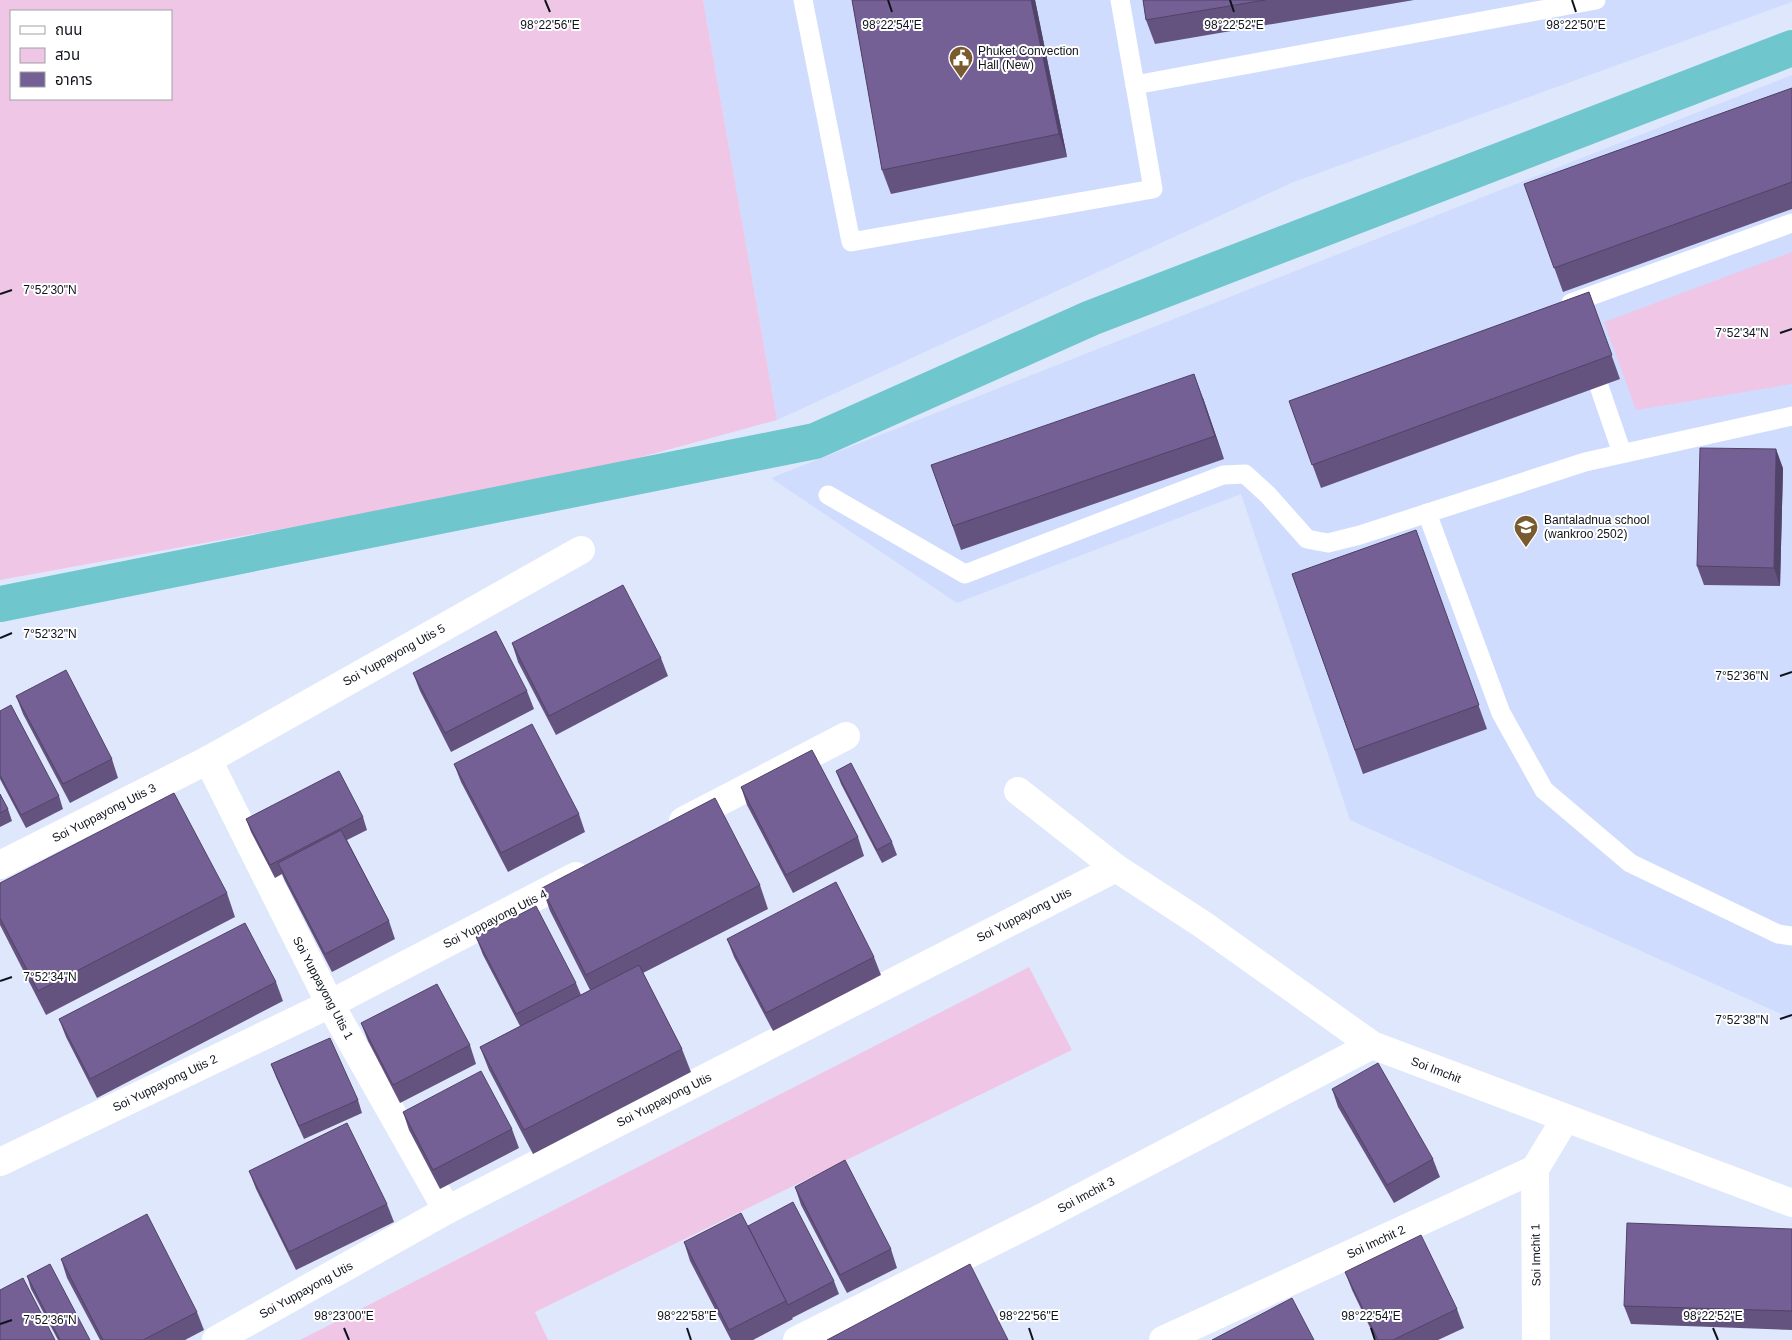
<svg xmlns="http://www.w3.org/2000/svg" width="1792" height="1340" font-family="Helvetica,'Noto Sans Thai',sans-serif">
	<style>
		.built { fill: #cfdcfd }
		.green { fill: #f0c6e6; fill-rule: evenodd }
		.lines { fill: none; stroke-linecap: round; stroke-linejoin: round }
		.canal { stroke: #70c6cd; stroke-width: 36 }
		.service { stroke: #fff; stroke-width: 19 }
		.minor { stroke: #fff; stroke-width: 28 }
		.wall { fill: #64537f }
		.shaded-wall { fill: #514368 }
		.building { fill: #746094; stroke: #514368 }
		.ticks { fill: none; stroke: #0f131b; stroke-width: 2 }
		.labels { text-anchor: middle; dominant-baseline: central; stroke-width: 4; stroke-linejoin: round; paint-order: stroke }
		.poi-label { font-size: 12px; fill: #0f131b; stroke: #fff; text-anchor: start }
		.street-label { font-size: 12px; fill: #0f131b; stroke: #fff }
		.ticks-label { font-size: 12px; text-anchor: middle; fill: #0f131b; stroke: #fff; stroke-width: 4; stroke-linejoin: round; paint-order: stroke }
	</style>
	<rect width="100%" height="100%" fill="#dfe7fc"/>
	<g class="built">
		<path d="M703,0H1792V2L1291,183L777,420Z"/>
		<path d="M1792,75V1019L1350,820L1241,494L957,603L771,478Z"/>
	</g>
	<g class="green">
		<path d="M0,0H703L777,420L568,477L0,580ZM171,11V99H11V11Z"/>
		<path d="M1792,252V384L1636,410L1604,322Z"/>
		<path d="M1029,967L1072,1050L535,1312L548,1340H300Z"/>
	</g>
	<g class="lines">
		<path class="canal" d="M0,604L815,441L1091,318L1792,48"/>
		<g class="service">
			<path d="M803,0L851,242L1153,189L1135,85"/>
			<path d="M1120,0L1135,85L1596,0"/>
			<path d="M1572,307L1571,303L1792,223"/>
			<path d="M1591,363L1622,453"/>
			<path d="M828,495L965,574L1223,475L1245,474L1268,495L1307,539L1328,543L1360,535L1585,462L1792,416"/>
			<path d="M1427,513L1501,713L1544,790L1630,863L1778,934L1792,936"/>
		</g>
		<g class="minor">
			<path d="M208,760L330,1004L447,1210"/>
			<path d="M1018,791L1116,868L1202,924L1372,1045L1792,1203"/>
			<path d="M683,821L846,736"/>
			<path d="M0,865L208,760L581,550"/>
			<path d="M0,1162L330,1004L576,876"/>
			<path d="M1535,1169L1536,1340"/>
			<path d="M216,1340L447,1210L1116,868"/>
			<path d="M797,1340L1037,1220L1372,1045"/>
			<path d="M1163,1340L1535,1169L1565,1119"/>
		</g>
	</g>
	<g class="wall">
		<path d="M852,0H1035L1067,157L891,194L882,170Z"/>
		<path d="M1143,0H1414L1155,44L1146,20Z"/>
		<path d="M1792,88V209L1563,292L1524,184Z"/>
		<path d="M1589,292L1620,379L1321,488L1289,401Z"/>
		<path d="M1203,398L1224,459L961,550L931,465Z"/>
		<path d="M1783,468L1780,586L1704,585L1697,566Z"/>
		<path d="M1416,530L1487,729L1363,774L1292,574Z"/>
		<path d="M512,643L661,658L668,676L556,735L518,662Z"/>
		<path d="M413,673L527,691L534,709L451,752L420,691Z"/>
		<path d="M16,696L112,759L118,778L70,803L23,714Z"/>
		<path d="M0,711L59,796L63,809L26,828L0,779Z"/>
		<path d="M454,764L579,814L585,832L508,872L461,782Z"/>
		<path d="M836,771L892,842L897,855L882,863L841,784Z"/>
		<path d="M741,787L858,837L864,856L793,893L747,805Z"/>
		<path d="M0,794L8,809L12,821L0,827Z"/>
		<path d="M363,817L367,830L347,840L389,921L395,939L332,972L285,881L282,874L275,878L251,832L246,819Z"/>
		<path d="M0,883L227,893L235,917L46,1015L0,925Z"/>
		<path d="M760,885L768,909L643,973L682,1049L691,1072L533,1154L489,1070L480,1047L520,1026L483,955L476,937L576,983L581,995L590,990L550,911L542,888Z"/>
		<path d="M727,939L874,957L881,975L773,1031L734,957Z"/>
		<path d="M276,982L283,1001L97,1098L66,1037L59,1019Z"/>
		<path d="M361,1023L470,1045L476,1064L400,1103L368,1041Z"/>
		<path d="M271,1064L358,1100L362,1113L304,1139L276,1077Z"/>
		<path d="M1332,1089L1433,1159L1440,1177L1394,1203L1338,1107Z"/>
		<path d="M403,1112L512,1129L519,1148L440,1189L409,1130Z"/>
		<path d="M249,1171L387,1204L394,1222L296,1270L256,1189Z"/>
		<path d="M795,1187L891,1249L897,1268L847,1293L801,1205Z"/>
		<path d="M748,1226L834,1281L839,1294L792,1318L793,1319L753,1340H731L690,1261L684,1242Z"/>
		<path d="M1792,1229V1330L1631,1324L1624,1306Z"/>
		<path d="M61,1259L197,1312L204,1330L185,1340H100L67,1278Z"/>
		<path d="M1345,1272L1457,1309L1464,1328L1438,1340H1376L1352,1290Z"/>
		<path d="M27,1276L90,1340H58L31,1289Z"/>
	</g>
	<g class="shaded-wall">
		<path d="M1031,0H1035L1067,157L1059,134Z"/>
		<path d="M1194,374L1203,398L1224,459L1215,436Z"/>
		<path d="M1776,449L1783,468L1780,586L1774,568Z"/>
	</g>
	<g class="building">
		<path d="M852,0H1031L1059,134L882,170Z"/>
		<path d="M1143,0H1265L1146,20Z"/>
		<path d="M1792,88V182L1554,268L1524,184Z"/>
		<path d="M1589,292L1612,355L1312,465L1289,401Z"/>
		<path d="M1194,374L1215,436L953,526L931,465Z"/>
		<path d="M1700,448L1776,449L1774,568L1697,566Z"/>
		<path d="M1416,530L1479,705L1355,750L1292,574Z"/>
		<path d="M623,585L661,658L549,716L512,643Z"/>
		<path d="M496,631L527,691L445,733L413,673Z"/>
		<path d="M66,670L112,759L63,784L16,696Z"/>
		<path d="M11,705L59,796L21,815L0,775V711Z"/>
		<path d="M532,724L579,814L501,853L454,764Z"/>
		<path d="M812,750L858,837L786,875L741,787Z"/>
		<path d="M851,763L892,842L877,850L836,771Z"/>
		<path d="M339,771L363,817L270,865L246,819Z"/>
		<path d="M174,793L227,893L38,991L0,918V883Z"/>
		<path d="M0,794L8,809L0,813Z"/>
		<path d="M715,798L760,885L586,975L542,888Z"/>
		<path d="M341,830L389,921L325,954L278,863Z"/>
		<path d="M836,882L874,957L766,1013L727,939Z"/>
		<path d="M536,906L576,983L516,1014L476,937Z"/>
		<path d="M245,923L276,982L90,1079L59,1019Z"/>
		<path d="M639,965L682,1049L524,1130L480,1047Z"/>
		<path d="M437,984L470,1045L393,1085L361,1023Z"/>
		<path d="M330,1038L358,1100L299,1126L271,1064Z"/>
		<path d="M1378,1063L1433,1159L1387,1185L1332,1089Z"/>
		<path d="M481,1071L512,1129L433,1170L403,1112Z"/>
		<path d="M347,1123L387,1204L289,1252L249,1171Z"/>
		<path d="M845,1160L891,1249L840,1275L795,1187Z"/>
		<path d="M793,1202L834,1281L788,1305L748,1226Z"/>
		<path d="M741,1213L786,1301L729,1330L684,1242Z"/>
		<path d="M147,1214L197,1312L143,1340H103L61,1259Z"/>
		<path d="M1627,1223L1792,1229V1311L1624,1306Z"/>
		<path d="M1421,1235L1457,1309L1393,1340H1378L1345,1272Z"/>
		<path d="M50,1264L90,1340H60L27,1276Z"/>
		<path d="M970,1264L1008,1340H827Z"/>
		<path d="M23,1278L55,1340H0V1290Z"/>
		<path d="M1292,1298L1314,1340H1212Z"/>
	</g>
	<path class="ticks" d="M545,0L550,12M888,0L892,12M1230,0L1234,12M1572,0L1576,12M0,294L12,290M1780,333L1792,329M0,638L12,633M1780,676L1792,672M0,981L12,977M1780,1019L1792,1015M0,1324L12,1320M344,1328L349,1340M687,1328L691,1340M1029,1328L1033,1340M1371,1328L1375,1340M1713,1328L1718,1340"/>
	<defs>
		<symbol id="civic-pin" viewBox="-11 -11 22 30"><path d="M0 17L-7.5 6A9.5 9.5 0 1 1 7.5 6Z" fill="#7a5a2f" stroke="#fff"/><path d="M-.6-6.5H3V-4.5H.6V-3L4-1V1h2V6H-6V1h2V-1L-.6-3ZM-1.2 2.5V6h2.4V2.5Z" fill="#fff"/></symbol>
		<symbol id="school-pin" viewBox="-11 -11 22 30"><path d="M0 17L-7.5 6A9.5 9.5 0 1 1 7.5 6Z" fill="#7a5a2f" stroke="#fff"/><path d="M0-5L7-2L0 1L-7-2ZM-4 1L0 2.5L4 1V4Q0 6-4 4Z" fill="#fff"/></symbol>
	</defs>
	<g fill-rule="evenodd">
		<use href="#civic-pin" x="947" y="44" width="28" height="38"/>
		<use href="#school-pin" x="1512" y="513" width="28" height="38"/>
	</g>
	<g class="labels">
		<g class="poi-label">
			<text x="978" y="51">Phuket Convection<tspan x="978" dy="14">Hall (New)</tspan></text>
			<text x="1544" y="520">Bantaladnua school<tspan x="1544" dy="14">(wankroo 2502)</tspan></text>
		</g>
		<g class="street-label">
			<text transform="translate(394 655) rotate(-29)">Soi Yuppayong Utis 5</text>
			<text transform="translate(104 813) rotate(-27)">Soi Yuppayong Utis 3</text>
			<text transform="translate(1024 915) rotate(-27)">Soi Yuppayong Utis</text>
			<text transform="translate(495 919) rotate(-27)">Soi Yuppayong Utis 4</text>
			<text transform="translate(323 988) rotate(62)">Soi Yuppayong Utis 1</text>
			<text transform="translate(1436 1070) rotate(21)">Soi Imchit</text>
			<text transform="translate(165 1083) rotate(-26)">Soi Yuppayong Utis 2</text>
			<text transform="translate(664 1100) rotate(-27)">Soi Yuppayong Utis</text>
			<text transform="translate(1086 1195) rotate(-28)">Soi Imchit 3</text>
			<text transform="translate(1376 1242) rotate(-25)">Soi Imchit 2</text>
			<text transform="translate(1536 1255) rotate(-91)">Soi Imchit 1</text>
			<text transform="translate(306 1290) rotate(-29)">Soi Yuppayong Utis</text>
		</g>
	</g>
	<g class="ticks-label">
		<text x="550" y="29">98°22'56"E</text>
		<text x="892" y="29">98°22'54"E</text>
		<text x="1234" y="29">98°22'52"E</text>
		<text x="1576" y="29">98°22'50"E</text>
		<text x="50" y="294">7°52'30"N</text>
		<text x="1742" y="337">7°52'34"N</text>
		<text x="50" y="638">7°52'32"N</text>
		<text x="1742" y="680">7°52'36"N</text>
		<text x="50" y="981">7°52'34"N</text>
		<text x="1742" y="1024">7°52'38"N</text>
		<text x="344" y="1320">98°23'00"E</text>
		<text x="687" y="1320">98°22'58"E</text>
		<text x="1029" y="1320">98°22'56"E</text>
		<text x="1371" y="1320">98°22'54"E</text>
		<text x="1713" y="1320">98°22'52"E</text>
		<text x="50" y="1324">7°52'36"N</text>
	</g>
	<rect x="10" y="10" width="162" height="90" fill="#ffffff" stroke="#9fa1a4"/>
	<rect x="20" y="26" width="25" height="8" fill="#ffffff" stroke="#9fa1a4"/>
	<text x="55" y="35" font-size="15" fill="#0f131b">ถนน</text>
	<rect x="20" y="48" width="25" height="15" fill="#f0c6e6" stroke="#9fa1a4"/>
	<text x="55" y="60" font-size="15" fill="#0f131b">สวน</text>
	<rect x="20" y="72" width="25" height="15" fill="#746094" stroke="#9fa1a4"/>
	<text x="55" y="85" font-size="15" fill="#0f131b">อาคาร</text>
</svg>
